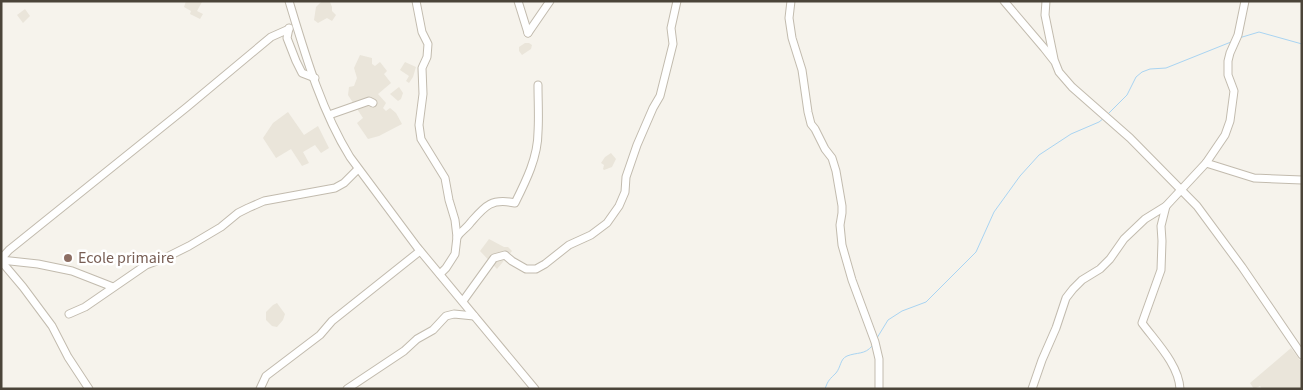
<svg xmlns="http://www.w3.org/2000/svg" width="1303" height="390" font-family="'Source Sans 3',sans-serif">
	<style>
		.residential { fill: #eae5da }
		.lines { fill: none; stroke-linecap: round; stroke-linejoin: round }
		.stream { stroke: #a9d4f2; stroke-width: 1 }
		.minor-casing { stroke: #c2bbae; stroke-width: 9 }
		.minor { stroke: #fff; stroke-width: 7 }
		.education-dot { fill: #8d6e63; stroke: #fff; stroke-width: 2 }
		.labels { text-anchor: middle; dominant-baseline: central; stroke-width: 5; stroke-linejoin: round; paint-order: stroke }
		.education-label { font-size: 16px; fill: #785e54; stroke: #fff; text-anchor: start }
	</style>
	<rect width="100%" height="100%" fill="#f6f3ec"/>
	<g class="residential">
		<path d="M186,1L202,2L197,11L203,14L200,19L190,14L191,11L184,7Z"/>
		<path d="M322,1L330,2L332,7V11L336,15L332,21L327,18L318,23L314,20L316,7Z"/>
		<path d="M25,9L30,16L23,23L17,15Z"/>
		<path d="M525,43H529L532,45L531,49L522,55L519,51V47Z"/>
		<path d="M360,55L372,58V64L375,66L380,62L387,71L384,74L391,83L378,94L386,103L383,108L386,111L390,108L396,113L402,124L379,136L368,139L357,123L363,118L348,95L349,87L354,86L357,78L354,68Z"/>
		<path d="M405,62L416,67L413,77L409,83L406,81L409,76L400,70Z"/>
		<path d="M399,87L403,93L401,99L398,101L390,94Z"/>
		<path d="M288,112L304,135L318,126L329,148L321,153L315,145L303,152L309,163L302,166L291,149L276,158L263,138L273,123Z"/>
		<path d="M611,153L616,159L612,167L604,170L603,169L604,165L601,163L605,157Z"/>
		<path d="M489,239L504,247H508L512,251L497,269L480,251Z"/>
		<path d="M277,303L285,314L283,320L277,327L272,326L266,320V312L273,305Z"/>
		<path d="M1291,348L1302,363V389H1262L1260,386L1254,389L1250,383Z"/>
	</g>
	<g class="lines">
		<g class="stream">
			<path d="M1239,38L1259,32L1302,44"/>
			<path d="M1107,115L1127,95L1136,77L1142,72L1150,69L1166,68L1231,42"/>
			<path d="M877,338L888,320L902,311L926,302L976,252L994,212L1020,176L1039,155L1071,134L1099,122L1104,118"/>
			<path d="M825,389C828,380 830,379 836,373C841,367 840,359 847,356C857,352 865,355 872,346"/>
		</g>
		<defs>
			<g id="minor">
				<path d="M289,1C305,54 321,110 350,157L417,247L535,389"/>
				<path d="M416,1L422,32L428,44L427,57L422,68L423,94L419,125L421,139L445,178L449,200L455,220L457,237L455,254L446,268L440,274"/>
				<path d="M518,1L528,33"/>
				<path d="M791,1L789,18L792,38L802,70L808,112L811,124L815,129L825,149L832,158L836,171L842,206V213L840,225L842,245L852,280L875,342L879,359V389"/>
				<path d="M1004,1L1044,48L1055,62L1059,72L1072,87L1130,138L1197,206L1242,267L1302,355"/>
				<path d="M1046,1L1045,15L1054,59"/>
				<path d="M289,28L287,38L296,61L302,73L315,78"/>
				<path d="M528,33L550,1"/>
				<path d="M329,115L369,101L373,103"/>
				<path d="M1206,163L1254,178L1302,180"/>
				<path d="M1166,206L1161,226L1162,241L1161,270L1142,323C1156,342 1179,365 1180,389"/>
				<path d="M457,237C461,231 467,228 471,222C485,206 491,198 515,203C526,181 538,157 538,132C539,117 538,101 538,85"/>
				<path d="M1,259L9,250L187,107L271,37L289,29"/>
				<path d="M1,260L38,264L72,271L113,287"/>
				<path d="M1,261L23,287L52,326L68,357L89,389"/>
				<path d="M463,301L494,258L505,255L512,261L526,269H536L545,264L569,245L591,235L607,223L619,206L625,192L626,177L637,145L653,108L660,96L673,44L671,28L677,1"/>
				<path d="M69,314L85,307L146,265L167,257L189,246L221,227L238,213L248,208L264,201L335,188L344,183L358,169"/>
				<path d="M260,389L266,376L320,335L332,321L420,251"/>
				<path d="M347,389L404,351L417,339L433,330L446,316L454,314L474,316"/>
				<path d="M1032,389L1042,360L1056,328L1066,298L1073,289L1082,280L1100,269L1110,259L1124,239L1145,219L1166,206L1206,163L1225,135L1230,121L1234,91L1228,75V61L1230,53L1238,35L1245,1"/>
			</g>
		</defs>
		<use href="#minor" class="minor-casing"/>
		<use href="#minor" class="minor"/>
	</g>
	<circle class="education-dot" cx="68" cy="258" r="5"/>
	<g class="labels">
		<g class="education-label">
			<text x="78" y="258">Ecole primaire</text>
		</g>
	</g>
	<rect width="1303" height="390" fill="none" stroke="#4b4439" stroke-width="5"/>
</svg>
